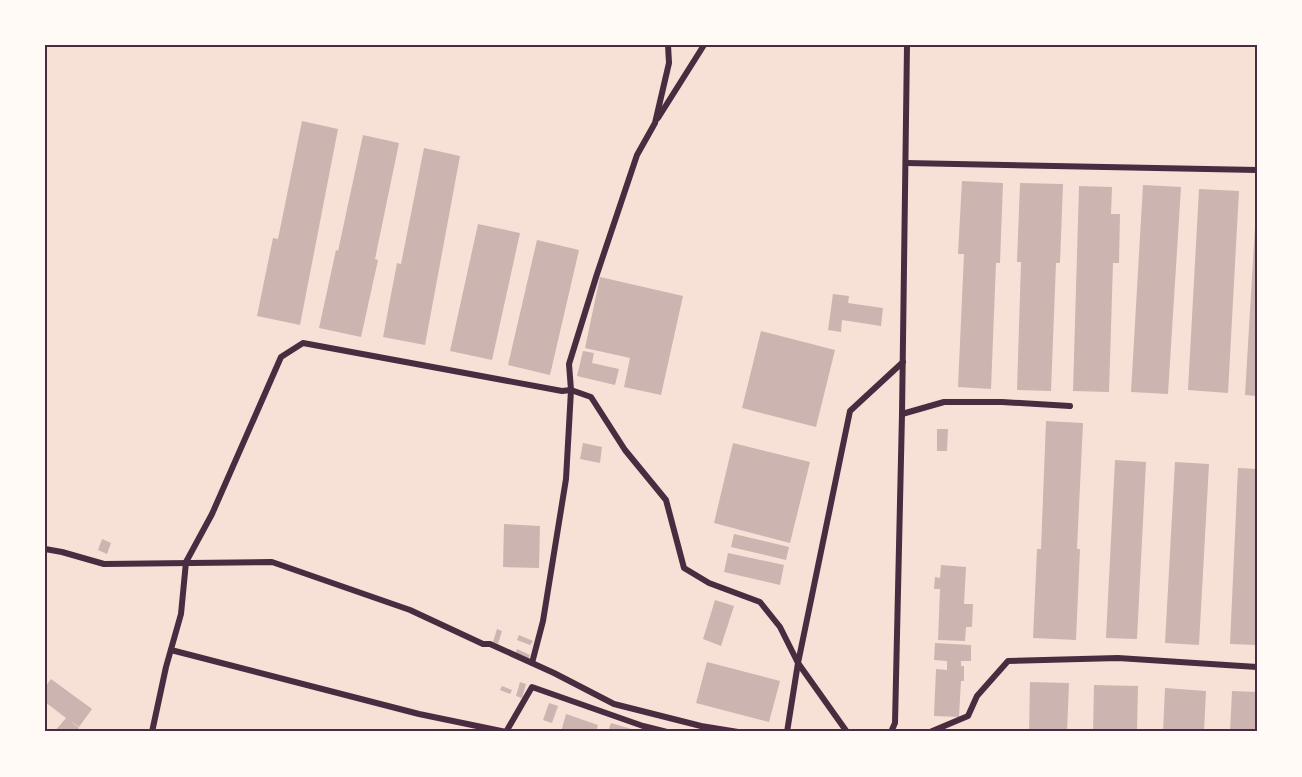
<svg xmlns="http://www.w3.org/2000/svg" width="1302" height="777" font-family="'PT Sans Narrow',sans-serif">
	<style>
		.building { fill: #ccb4b1 }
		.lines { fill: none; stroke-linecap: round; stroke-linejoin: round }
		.minor { stroke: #4a2c40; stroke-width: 6 }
		.neatline { fill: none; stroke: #4a2c40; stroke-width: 2 }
	</style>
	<rect width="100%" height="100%" fill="#f7e1d7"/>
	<g class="building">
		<path d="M302,121L338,129L300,325L257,316L273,238L278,239Z"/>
		<path d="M363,135L399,143L375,259L378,260L361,337L319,328L336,250L338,251Z"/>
		<path d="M424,148L460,156L425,345L383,337L397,263L401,264Z"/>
		<path d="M962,181L1003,183L1000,263H996L991,389L958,387L964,254H958Z"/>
		<path d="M1020,183L1063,184L1060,263H1056L1051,391L1017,390L1021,262H1017Z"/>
		<path d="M1143,185L1181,187L1168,394L1131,392Z"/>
		<path d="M1079,186L1112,187L1111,214H1120L1119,263H1113L1109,392L1073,391Z"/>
		<path d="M1199,189L1239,191L1228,393L1188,390Z"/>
		<path d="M478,224L520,233L492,360L450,351Z"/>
		<path d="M1255,227H1257V396L1245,395Z"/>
		<path d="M537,240L579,250L550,375L508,365Z"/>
		<path d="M600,277L683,296L661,395L624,387L630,358L585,348Z"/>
		<path d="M833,294L849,296L848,303L883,308L881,326L842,320L841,332L828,330Z"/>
		<path d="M761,331L835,350L816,427L742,408Z"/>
		<path d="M583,351L594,353L592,363L619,369L615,385L577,376Z"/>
		<path d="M1046,421L1083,423L1077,549H1080L1076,640L1033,638L1037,549H1041Z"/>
		<path d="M937,429H948L947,451H937Z"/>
		<path d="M583,443L602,447L600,463L580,459Z"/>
		<path d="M733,443L810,462L790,543L714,523Z"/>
		<path d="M1115,460L1146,462L1137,639L1106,638Z"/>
		<path d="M1175,462L1209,464L1199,645L1165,643Z"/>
		<path d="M1238,468L1257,469V645L1230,644Z"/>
		<path d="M504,524L540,526L539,568L503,567Z"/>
		<path d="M734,534L789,547L786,560L731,547Z"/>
		<path d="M102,539L111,543L107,554L98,550Z"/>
		<path d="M728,553L784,565L780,585L724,572Z"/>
		<path d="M941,565L966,567L964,604H973L972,627H966L965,641L938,640L940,589H934L935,577L940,578Z"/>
		<path d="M715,600L734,606L721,646L703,639Z"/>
		<path d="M497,629L502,631L498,644L493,642Z"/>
		<path d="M519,635L533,641L530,645L517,640Z"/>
		<path d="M935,643L971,645V661H961V666H964V681H961L959,717L934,716L936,669L947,670V661L934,660Z"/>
		<path d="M517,649L530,655L528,660L515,654Z"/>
		<path d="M707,662L780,681L769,722L696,703Z"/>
		<path d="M51,679L92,709L79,727L69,720L79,728L76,732H54L66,718L45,702V687Z"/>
		<path d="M520,682L526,684L522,698L516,696Z"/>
		<path d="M1030,682L1069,683L1067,732H1029Z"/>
		<path d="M1094,685L1138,686L1137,732H1093Z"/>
		<path d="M502,686L512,690L510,694L500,690Z"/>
		<path d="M1165,688L1206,691L1204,732H1163Z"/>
		<path d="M1232,691L1257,692V732H1230Z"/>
		<path d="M549,703L558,706L552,723L543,720Z"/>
		<path d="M566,714L598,725L596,732H561Z"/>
		<path d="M611,723L638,731V732H608Z"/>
	</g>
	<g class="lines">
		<g class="minor">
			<path d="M658,118L704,45"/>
			<path d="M906,163L1257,170"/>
			<path d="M902,414L944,402H1002L1070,406"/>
			<path d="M45,549L62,552L104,564L272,562L410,610L483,644H490L554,673L614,704L701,726L738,732"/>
			<path d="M171,650L419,714L506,732L532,687L643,726L667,732"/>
			<path d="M532,663L543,621L566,479L571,390L569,364L597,274L637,155L655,123L669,63L668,45"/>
			<path d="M152,732L166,667L181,614L186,562L212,514L281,357L303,343L562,391L571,390L591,397L625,450L666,500L684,568L709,583L760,602L780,627L798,663L847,732"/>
			<path d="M787,732L798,663L850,411L903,362"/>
			<path d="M891,732L895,723L902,414L907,45"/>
			<path d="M930,732L968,716L977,696L1008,661L1118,658L1257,667"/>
		</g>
	</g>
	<rect width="1302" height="777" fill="none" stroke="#fffaf5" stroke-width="93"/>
	<rect x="46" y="46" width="1210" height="684" class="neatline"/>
</svg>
